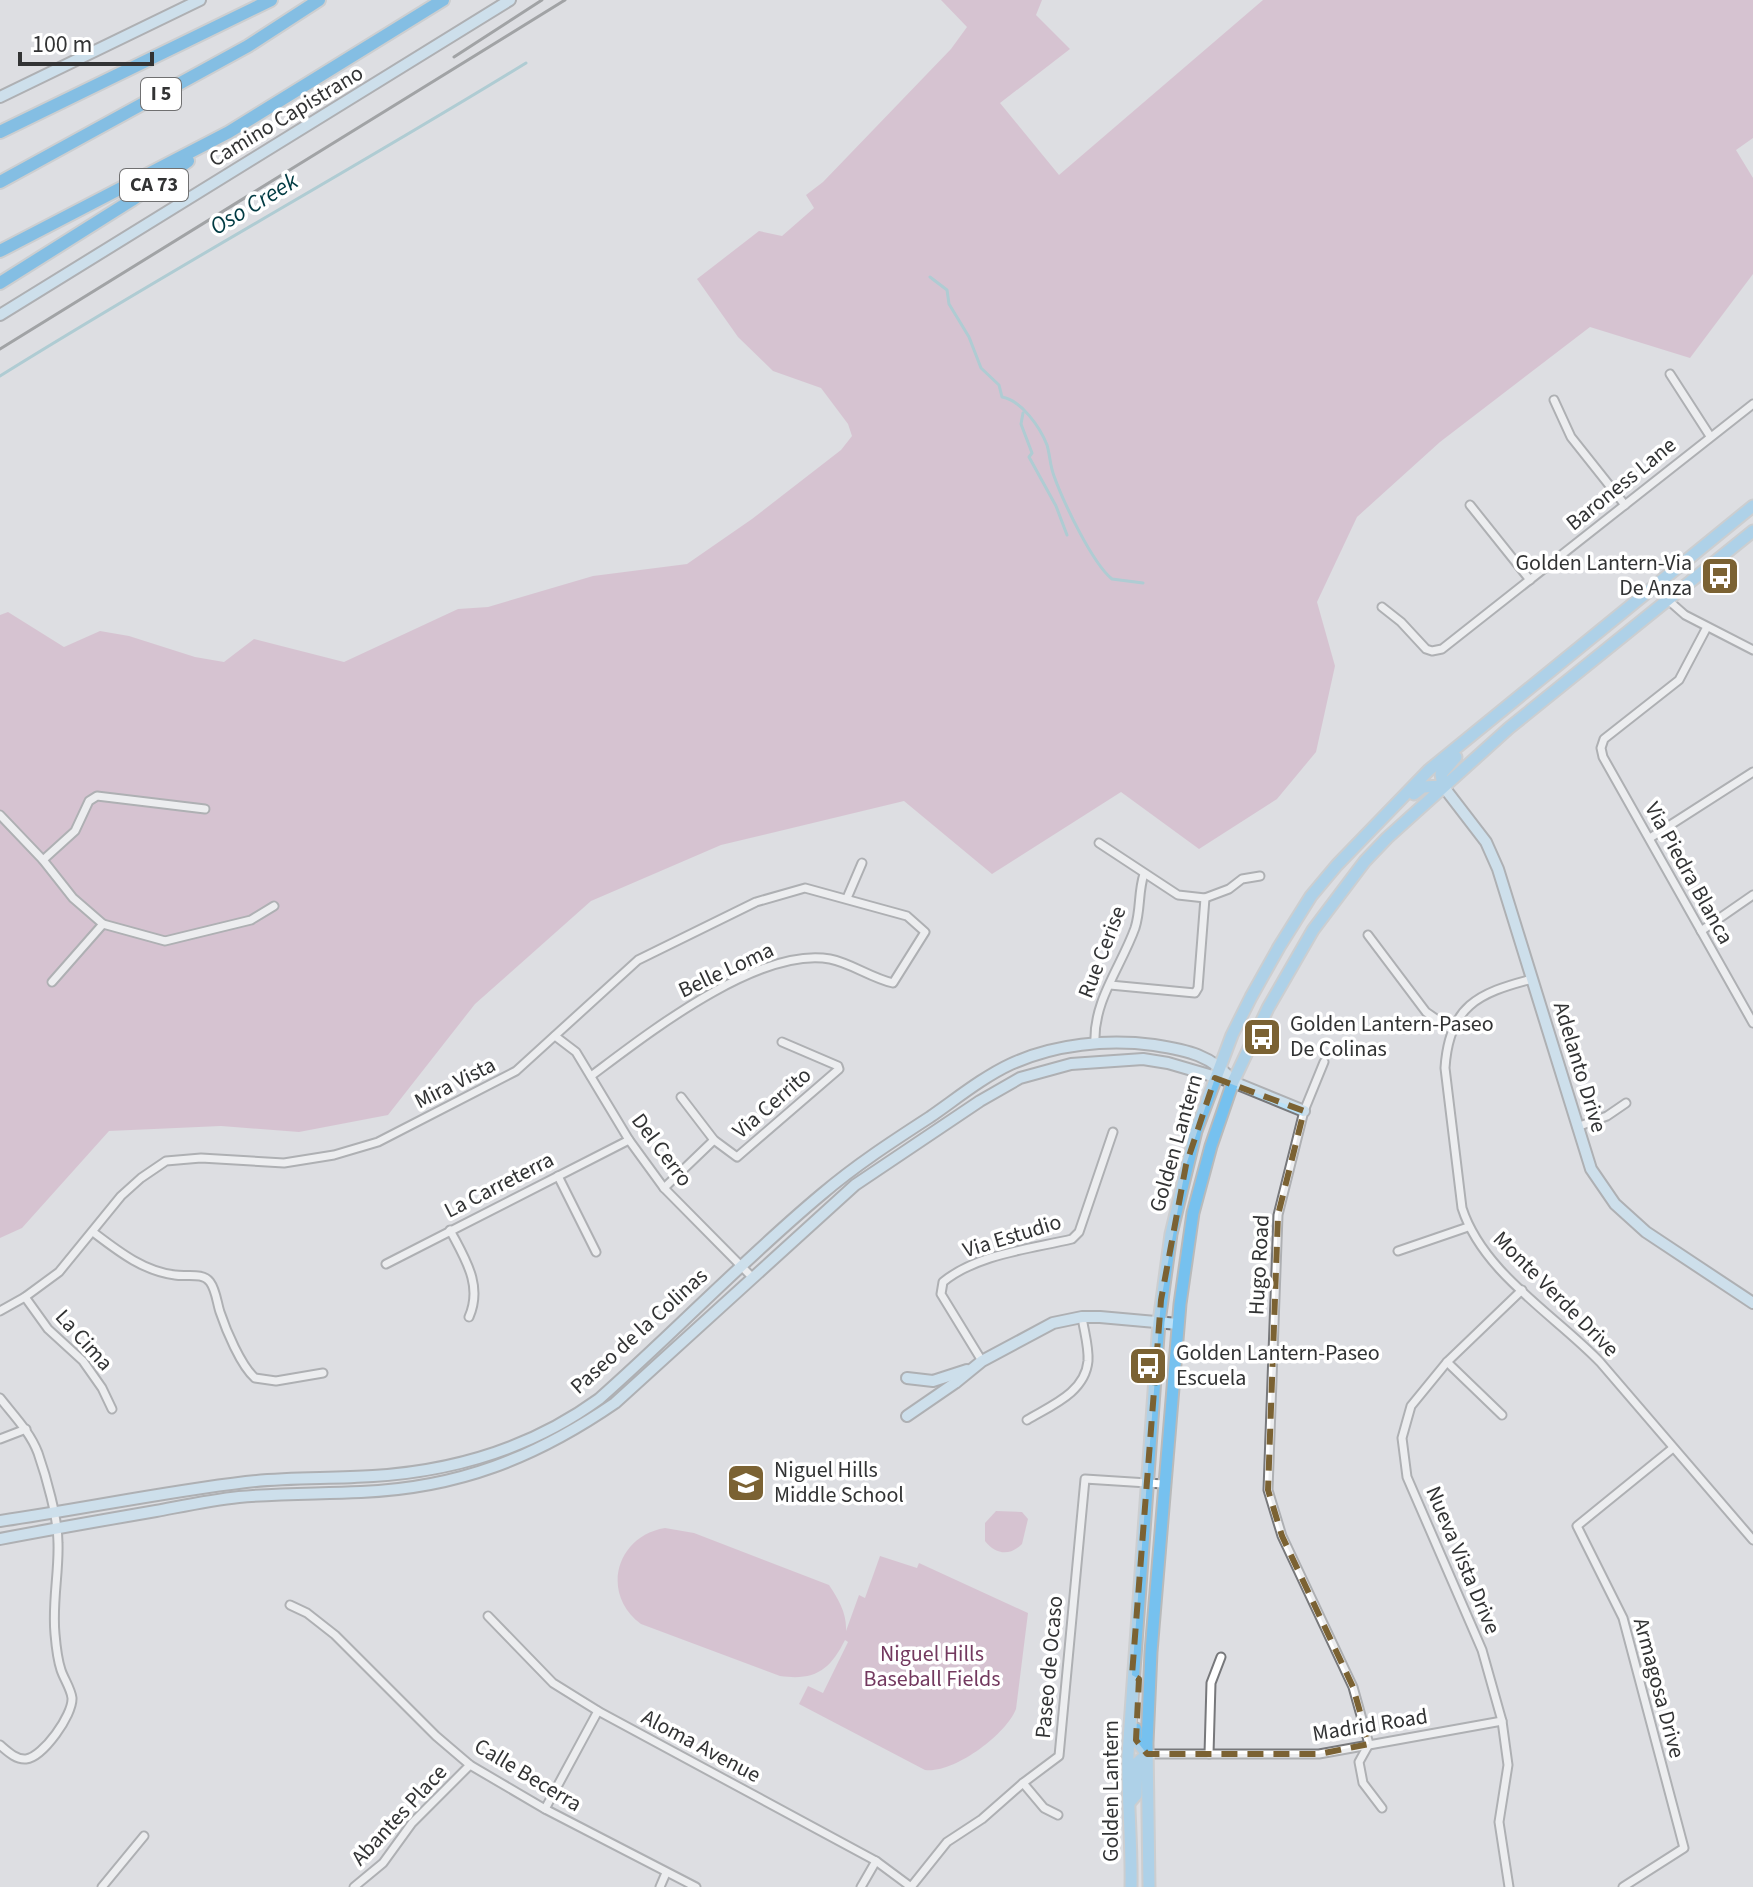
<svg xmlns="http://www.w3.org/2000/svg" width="1753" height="1887" font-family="'Source Sans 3',sans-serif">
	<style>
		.green { fill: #cfa3bd }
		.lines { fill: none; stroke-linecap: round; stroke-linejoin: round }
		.stream { stroke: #78b5c0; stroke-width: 3 }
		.street-casing { stroke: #77787b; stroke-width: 11 }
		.secondary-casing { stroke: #77787b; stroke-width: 14 }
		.primary-casing { stroke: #b9baba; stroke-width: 15 }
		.highway-casing { stroke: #b9baba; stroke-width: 16 }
		.street { stroke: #fff; stroke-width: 7 }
		.secondary { stroke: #bae0f7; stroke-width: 10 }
		.primary { stroke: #76c1ef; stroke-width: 11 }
		.highway { stroke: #1a98e4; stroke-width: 12 }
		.rail { stroke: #5a5b5c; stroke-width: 3 }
		.marked { fill: none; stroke: #7b6233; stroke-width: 6; stroke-dasharray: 16 10; stroke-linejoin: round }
		.labels { text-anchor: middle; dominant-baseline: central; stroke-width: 7; stroke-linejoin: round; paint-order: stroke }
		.shield { fill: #fff; stroke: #707071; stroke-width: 2 }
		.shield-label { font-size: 20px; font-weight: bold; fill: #323334 }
		.street-label { font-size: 22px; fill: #323334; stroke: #fff }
		.poi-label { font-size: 22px; fill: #323334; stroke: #fff; text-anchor: start }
		.park-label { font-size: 22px; fill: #73395f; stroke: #fff }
		.water-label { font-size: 24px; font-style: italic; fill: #003a42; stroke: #fff }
	</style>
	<rect width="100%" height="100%" fill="#dddee2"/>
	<g class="green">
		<path d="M941,0H1042L1036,15L1070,49L1000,103L1059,175L1263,0H1753V138L1736,150L1753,178V274L1690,358L1590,327L1440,442L1357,517L1317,602L1335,666L1316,752L1277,799L1199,849L1121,792L992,874L904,801L721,845L591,901L475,1004L388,1115L299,1132L221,1126L109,1131L22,1228L0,1238V615L8,612L64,647L100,631L129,636L195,657L224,662L254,639L344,662L458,609L488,607L593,576L687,564L752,519L841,450L852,436L848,424L821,388L773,371L738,337L697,279L759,231L782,236L814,208L806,195L823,182L951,49L967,27Z"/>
		<path d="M996,1511L1022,1512L1028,1519L1022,1544C1010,1556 996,1555 985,1541V1523Z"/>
		<path d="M665,1528L694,1533L829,1585C839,1600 847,1614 846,1631L859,1595L865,1598L880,1556L917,1568L919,1563L1028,1613L1016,1709C1006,1735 953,1774 925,1770L799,1704L808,1686L823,1693L848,1642L845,1640C830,1670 815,1681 780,1676L641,1624C600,1594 616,1536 665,1528Z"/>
	</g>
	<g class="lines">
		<g class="stream">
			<path d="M930,277L947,290L949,304L969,337L981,368L999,385L1002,397C1021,400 1040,427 1047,445C1050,455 1050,466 1054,476C1063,501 1092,563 1112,579L1143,583"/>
			<path d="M0,376C173,268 352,170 526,63"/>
			<path d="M1023,413L1021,424L1032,453L1029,457L1056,506L1067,535"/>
		</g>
		<defs>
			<g id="street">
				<path d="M1670,374L1710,436"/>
				<path d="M1554,400L1571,437L1625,505"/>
				<path d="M1470,505L1530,580"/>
				<path d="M1668,600L1685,615L1753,650"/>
				<path d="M1382,607L1401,622L1426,649L1432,651L1442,649L1753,404"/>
				<path d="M1707,627L1679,680L1604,739L1601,748L1603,757L1753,1023"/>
				<path d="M0,815L43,860L73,898L103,924L165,941L251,920L274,906"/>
				<path d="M1650,838L1753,772"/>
				<path d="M1099,843L1178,895L1205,898L1229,889L1242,879L1260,876"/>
				<path d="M43,860L75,831L89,801L97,796L205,809"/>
				<path d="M847,898L862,863"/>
				<path d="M1701,931L1753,895"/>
				<path d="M1368,935L1426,1012L1452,1030"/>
				<path d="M1532,979C1478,993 1449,1006 1445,1068L1462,1208C1483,1273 1555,1315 1600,1362L1753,1540"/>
				<path d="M52,982L103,924"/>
				<path d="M1110,985L1195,993L1198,988L1205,898"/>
				<path d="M555,1036L576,1052L629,1140L664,1188L752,1277"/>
				<path d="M1095,1043C1093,1001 1121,967 1135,928C1141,909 1138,892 1144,874"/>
				<path d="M1324,1062L1304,1111L1278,1215L1268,1490L1282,1536L1353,1687L1369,1744L1359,1762L1363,1783L1382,1808"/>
				<path d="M681,1097L714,1140L737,1157L839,1069L838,1066L782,1042"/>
				<path d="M1577,1127L1607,1116L1626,1103"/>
				<path d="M558,1176L596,1252"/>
				<path d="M664,1188L714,1140"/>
				<path d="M450,1230C465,1259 483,1285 469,1317"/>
				<path d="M93,1232C118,1251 143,1271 175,1275C186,1277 203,1272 210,1282C216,1290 217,1303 220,1312C226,1330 241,1366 255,1378L276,1381L323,1373"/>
				<path d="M1398,1251L1468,1227"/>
				<path d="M386,1264L629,1140"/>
				<path d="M25,1297L48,1329L83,1361L102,1388L112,1409"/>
				<path d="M0,1311L25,1297L59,1272L121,1196L141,1178L166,1161L201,1158L284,1163L334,1155L378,1142L516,1071L638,960L756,902L805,888L907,916L925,932L893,983C871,978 851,963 830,959C758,946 646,1035 591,1076"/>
				<path d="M982,1361L941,1294L943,1282C977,1254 1030,1249 1072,1239L1079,1232L1113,1132"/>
				<path d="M1447,1362L1502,1415"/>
				<path d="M0,1398C14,1416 30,1432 38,1453C46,1476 58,1518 58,1543C59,1573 52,1603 55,1634C56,1646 57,1658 61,1670C64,1679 71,1689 72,1698C73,1715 43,1757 26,1759C16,1760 7,1751 0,1745"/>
				<path d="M1027,1420C1050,1406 1085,1393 1088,1361C1089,1347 1084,1331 1082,1317"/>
				<path d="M0,1439L26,1429"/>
				<path d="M290,1605L307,1613L335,1635L436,1736L470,1765L545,1809L696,1887"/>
				<path d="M488,1616L553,1683L598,1711L876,1861L911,1887"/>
				<path d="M1147,1754H1319L1502,1721"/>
				<path d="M1209,1754L1211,1683L1221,1657"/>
				<path d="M1023,1783L1044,1808L1058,1815"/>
				<path d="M545,1809L598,1711"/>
				<path d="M102,1887L144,1836"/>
				<path d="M354,1887L383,1863L412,1823L470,1765"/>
				<path d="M660,1887L666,1873"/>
				<path d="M861,1887L876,1861"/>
				<path d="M911,1887L947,1842L982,1819L1023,1783L1059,1756L1085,1479L1163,1484"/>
				<path d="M1509,1887L1499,1822L1508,1765L1502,1721L1482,1650L1407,1477L1402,1438L1411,1406L1447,1362L1522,1290"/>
				<path d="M1623,1887L1684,1848L1623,1618L1577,1526L1673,1448"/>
			</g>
			<g id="secondary">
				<path d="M0,97L200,0"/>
				<path d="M0,315L510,0"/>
				<path d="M1443,786L1486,842L1498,869L1591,1169L1615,1204L1646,1232L1753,1303"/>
				<path d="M907,1378L933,1381L967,1370"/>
				<path d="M907,1416L955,1383L982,1361L1053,1323L1082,1317H1100L1178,1324"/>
				<path d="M0,1521C82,1509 163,1492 246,1482C288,1477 330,1479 373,1476C454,1471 533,1447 599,1399C675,1332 744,1259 822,1194C856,1165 893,1141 930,1117C956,1099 983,1077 1011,1064C1055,1044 1107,1039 1154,1045C1186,1050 1213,1055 1233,1082"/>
				<path d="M0,1539C52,1529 104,1520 156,1511C183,1506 211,1500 239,1497C280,1493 320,1494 361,1492C458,1488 535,1458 615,1403L855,1185L980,1101L1020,1078L1071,1064L1143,1059L1168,1063L1233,1082L1304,1111"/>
			</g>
			<g id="primary">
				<path d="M1414,794L1423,787L1443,786L1441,774L1456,757"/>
				<path d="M1129,1803L1136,1795L1137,1763L1147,1754L1136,1740V1729"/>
				<path d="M1131,1887C1132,1842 1127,1799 1128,1754L1159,1322L1171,1234L1196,1131L1232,1035L1251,997L1279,947L1311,896L1337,865L1429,770L1753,506"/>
				<path d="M1149,1887L1147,1743L1151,1652L1180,1304L1193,1213L1211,1146L1233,1082L1268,1008L1313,930L1365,861L1387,838L1509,728L1753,531"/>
			</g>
			<g id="highway">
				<path d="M0,132L271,0"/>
				<path d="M0,182L248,46L319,0"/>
				<path d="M0,251L229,132L443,0"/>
				<path d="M0,283L132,200L188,161"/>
			</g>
		</defs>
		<use href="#street" class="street-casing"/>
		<use href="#secondary" class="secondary-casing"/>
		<use href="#primary" class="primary-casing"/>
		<use href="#highway" class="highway-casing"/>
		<use href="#street" class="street"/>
		<use href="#secondary" class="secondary"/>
		<use href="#primary" class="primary"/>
		<use href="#highway" class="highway"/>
		<g class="rail">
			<path d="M454,57L542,0"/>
			<path d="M0,349L565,0"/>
		</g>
	</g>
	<path d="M0 0H1753V1887H0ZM1215,1078L1304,1111L1278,1215L1268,1490L1282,1536L1353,1687L1369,1744L1319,1754H1147L1136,1740L1139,1679L1132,1675L1161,1300L1186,1165Z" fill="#dddee2" fill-opacity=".55" fill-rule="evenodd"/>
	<path class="marked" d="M1215,1078L1304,1111L1278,1215L1268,1490L1282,1536L1353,1687L1369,1744L1319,1754H1147L1136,1740L1139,1679L1132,1675L1161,1300L1186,1165Z"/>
	<defs>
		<symbol id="bus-square" viewBox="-11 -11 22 22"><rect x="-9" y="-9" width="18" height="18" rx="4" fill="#7b6233" stroke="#fff"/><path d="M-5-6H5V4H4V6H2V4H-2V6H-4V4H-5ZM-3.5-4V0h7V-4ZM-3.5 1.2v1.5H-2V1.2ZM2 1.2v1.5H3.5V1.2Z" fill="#fff"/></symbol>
		<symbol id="school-square" viewBox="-11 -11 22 22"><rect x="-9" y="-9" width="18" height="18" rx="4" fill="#7b6233" stroke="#fff"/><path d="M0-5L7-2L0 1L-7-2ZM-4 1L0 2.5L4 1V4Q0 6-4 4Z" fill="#fff"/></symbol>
	</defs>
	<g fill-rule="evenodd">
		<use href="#bus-square" x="1698" y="554" width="44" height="44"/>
		<use href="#bus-square" x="1240" y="1015" width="44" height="44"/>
		<use href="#bus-square" x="1126" y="1344" width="44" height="44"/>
		<use href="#school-square" x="724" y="1461" width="44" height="44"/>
	</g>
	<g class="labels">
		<g class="shield">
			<rect x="141" y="78" width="40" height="32" rx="6"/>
			<rect x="120" y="169" width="68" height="32" rx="6"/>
		</g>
		<g class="shield-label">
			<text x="161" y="94">I 5</text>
			<text x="154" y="185">CA 73</text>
		</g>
		<g class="street-label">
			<text transform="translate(286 116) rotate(-31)">Camino Capistrano</text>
			<text transform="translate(1621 484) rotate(-39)">Baroness Lane</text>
			<text transform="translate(1689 873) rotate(61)">Via Piedra Blanca</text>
			<text transform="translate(1102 952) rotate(-69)">Rue Cerise</text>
			<text transform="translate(726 970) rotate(-25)">Belle Loma</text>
			<text transform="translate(1580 1067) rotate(73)">Adelanto Drive</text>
			<text transform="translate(455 1083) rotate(-27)">Mira Vista</text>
			<text transform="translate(772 1103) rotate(-41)">Via Cerrito</text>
			<text transform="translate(1176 1143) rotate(-74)">Golden Lantern</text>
			<text transform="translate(662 1150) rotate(53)">Del Cerro</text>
			<text transform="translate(499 1185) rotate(-27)">La Carreterra</text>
			<text transform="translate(1012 1236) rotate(-17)">Via Estudio</text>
			<text transform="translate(1259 1265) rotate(-87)">Hugo Road</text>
			<text transform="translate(1556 1294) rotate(45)">Monte Verde Drive</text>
			<text transform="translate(639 1331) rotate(-42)">Paseo de la Colinas</text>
			<text transform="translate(84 1340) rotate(48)">La Cima</text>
			<text transform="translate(1463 1560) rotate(67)">Nueva Vista Drive</text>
			<text transform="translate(1049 1667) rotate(-85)">Paseo de Ocaso</text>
			<text transform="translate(1659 1688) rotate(75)">Armagosa Drive</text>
			<text transform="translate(1370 1725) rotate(-9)">Madrid Road</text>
			<text transform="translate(701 1746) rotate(28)">Aloma Avenue</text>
			<text transform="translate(528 1775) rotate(31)">Calle Becerra</text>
			<text transform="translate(1111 1791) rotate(-90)">Golden Lantern</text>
			<text transform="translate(399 1815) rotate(-47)">Abantes Place</text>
		</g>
		<g class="poi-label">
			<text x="1692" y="563" text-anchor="end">Golden Lantern-Via<tspan x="1692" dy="25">De Anza</tspan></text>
			<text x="1290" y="1024">Golden Lantern-Paseo<tspan x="1290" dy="25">De Colinas</tspan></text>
			<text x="1176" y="1353">Golden Lantern-Paseo<tspan x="1176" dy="25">Escuela</tspan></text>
			<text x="774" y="1470">Niguel Hills<tspan x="774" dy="25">Middle School</tspan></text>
		</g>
		<g class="park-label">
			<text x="932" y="1654">Niguel Hills<tspan x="932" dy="25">Baseball Fields</tspan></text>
		</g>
		<g class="water-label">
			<text transform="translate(254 204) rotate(-31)">Oso Creek</text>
		</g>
	</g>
	<path d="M20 52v12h132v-12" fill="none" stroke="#323334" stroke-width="4"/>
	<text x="32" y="52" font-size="24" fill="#323334" stroke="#ffffff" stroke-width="6" paint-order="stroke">100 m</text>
</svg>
